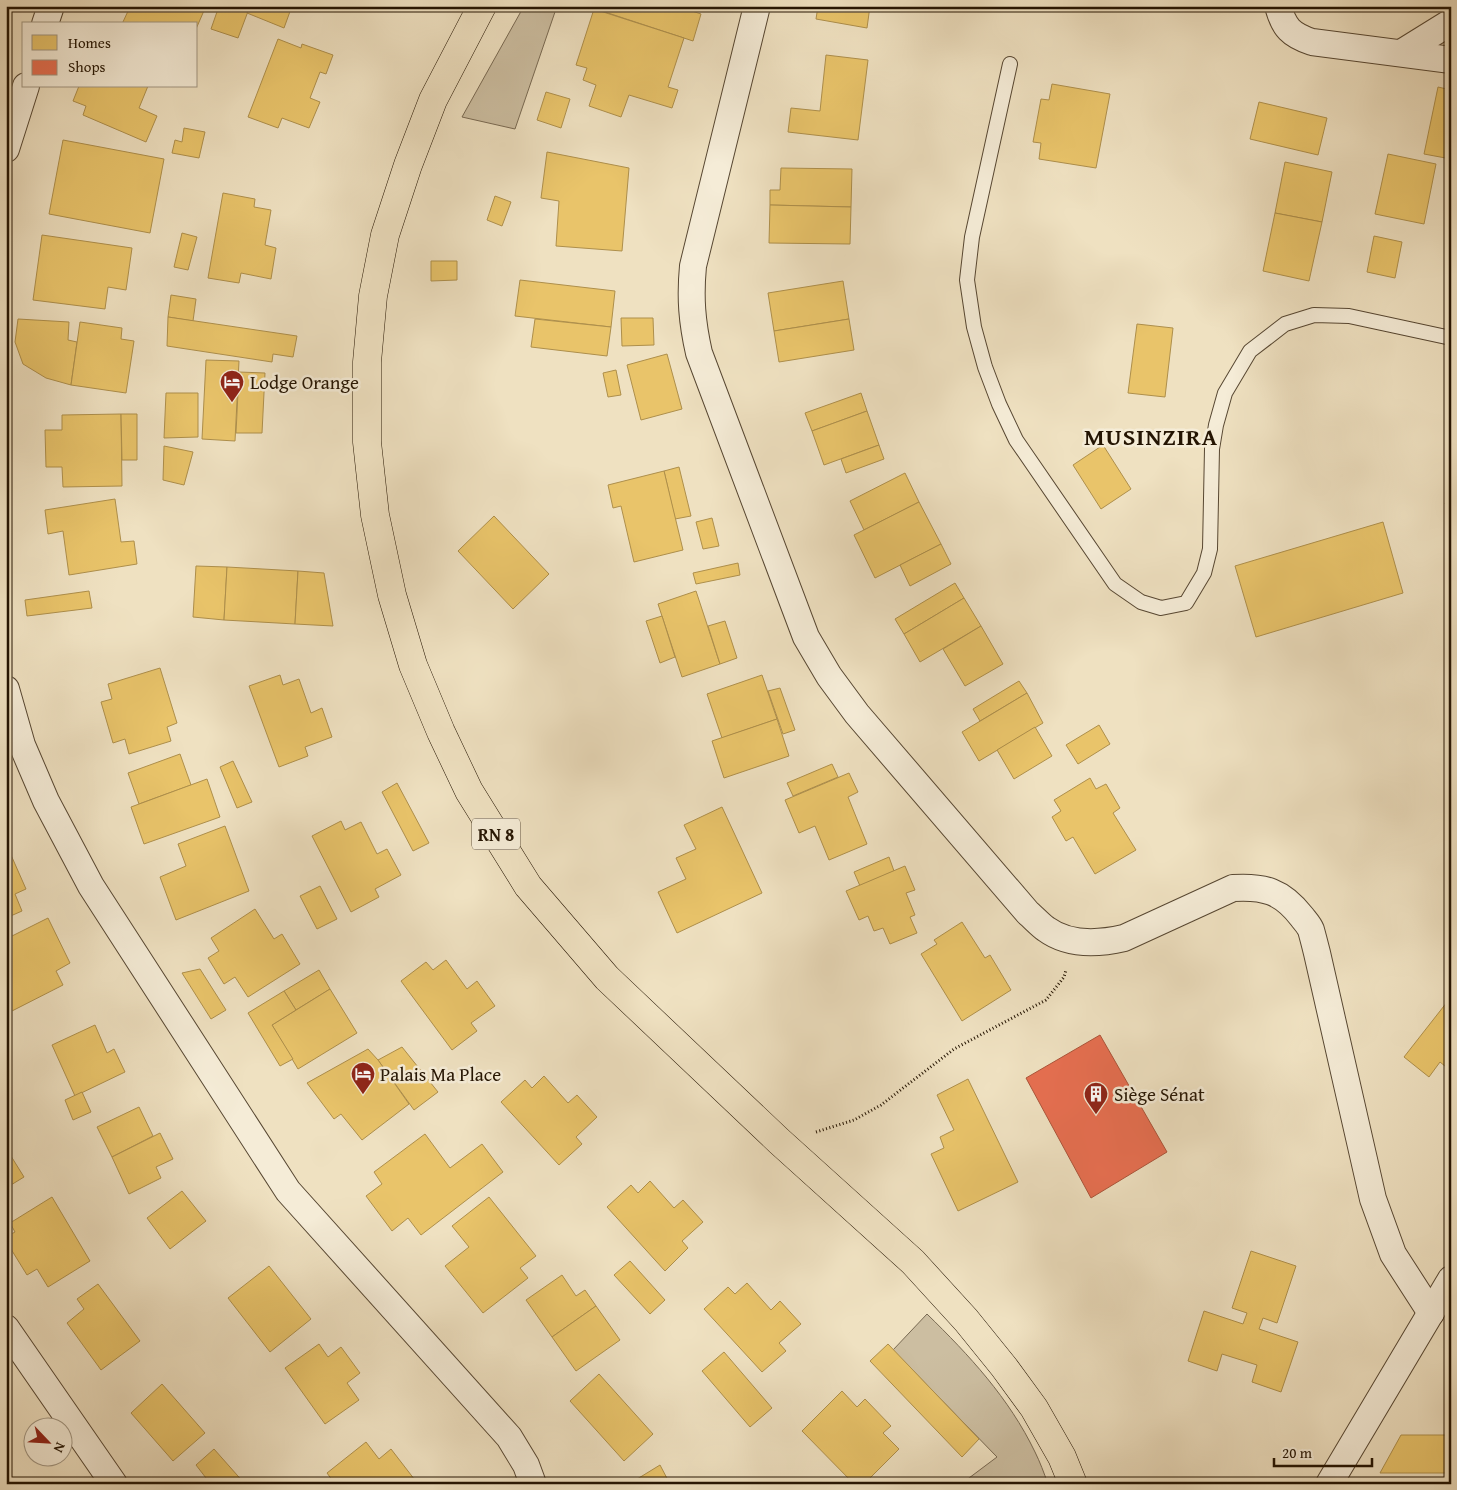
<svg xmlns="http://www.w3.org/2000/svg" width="1457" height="1490" font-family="'Gentium Book Plus',serif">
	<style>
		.green { fill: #ccbea1; stroke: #786952 }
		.homes { fill: #e9c46a; stroke: #ae8f4b }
		.shops { fill: #e76f51; stroke: #ac5439 }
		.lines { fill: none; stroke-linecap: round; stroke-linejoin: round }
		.lane-casing { stroke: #574732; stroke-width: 16 }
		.street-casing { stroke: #574732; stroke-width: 28 }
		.primary-casing { stroke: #241402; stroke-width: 29 }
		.path { stroke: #241402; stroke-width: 3; stroke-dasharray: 1 2.5; stroke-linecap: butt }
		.lane { stroke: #f5ecd7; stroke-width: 14 }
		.street { stroke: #f5ecd7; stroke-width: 26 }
		.primary { stroke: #efe1c1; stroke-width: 28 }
		.labels { text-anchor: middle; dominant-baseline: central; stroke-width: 5; stroke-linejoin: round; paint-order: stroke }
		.shield { fill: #f5ecd7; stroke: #635542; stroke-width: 1 }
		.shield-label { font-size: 18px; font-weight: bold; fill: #241402 }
		.poi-label { font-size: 19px; fill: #241402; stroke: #f5ecd7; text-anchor: start }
		.district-label { font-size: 24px; font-weight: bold; letter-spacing: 1px; fill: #241402; stroke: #f5ecd7 }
	</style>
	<rect width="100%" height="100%" fill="#efe1c1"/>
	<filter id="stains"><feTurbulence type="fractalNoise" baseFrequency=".004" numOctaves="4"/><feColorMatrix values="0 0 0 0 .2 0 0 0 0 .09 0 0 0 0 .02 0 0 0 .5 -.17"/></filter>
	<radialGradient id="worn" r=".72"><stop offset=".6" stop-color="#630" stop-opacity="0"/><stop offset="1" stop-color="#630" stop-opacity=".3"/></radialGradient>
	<g class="green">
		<path d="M524,6H557L515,129L462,117Z"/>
		<path d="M927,1314C969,1355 1009,1398 1035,1452C1040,1462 1044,1473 1048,1484H961L997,1457L893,1350Z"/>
	</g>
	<g class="homes">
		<path d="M122,6H206L196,29V24H122L129,9Z"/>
		<path d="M219,6H250L238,38L211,29Z"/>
		<path d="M250,6H292L284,28L247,13Z"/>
		<path d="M606,6H677L701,14L693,41L605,12Z"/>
		<path d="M818,6H870L867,28L816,19Z"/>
		<path d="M594,9L684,38L668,87L678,90L672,108L629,95L621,117L589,106L596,85L583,80L587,68L576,65Z"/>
		<path d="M278,39L301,48L302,44L333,55L326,74L320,72L310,98L320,102L309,128L282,118L278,128L248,117Z"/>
		<path d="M826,55L868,60L858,140L788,132L791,108L820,111Z"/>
		<path d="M1052,84L1110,94L1096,168L1039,159L1041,143L1033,142L1041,99L1049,100Z"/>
		<path d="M79,86H148L139,108L157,116L146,142L83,115L86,106L73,101Z"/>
		<path d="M1438,87L1451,90V159L1424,154Z"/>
		<path d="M546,92L570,99L561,128L537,120Z"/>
		<path d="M1259,102L1327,118L1318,155L1250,139Z"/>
		<path d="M184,128L205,132L199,158L172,153L175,140L182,142Z"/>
		<path d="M63,140L164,159L150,233L49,214Z"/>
		<path d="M547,152L629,168L622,251L556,246L559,201L541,198Z"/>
		<path d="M1388,154L1436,164L1424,224L1375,214Z"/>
		<path d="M1285,162L1332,172L1322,222L1275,213Z"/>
		<path d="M781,168L852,169L851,207L770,205V190H780Z"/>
		<path d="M223,193L255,199L254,207L271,210L265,245L276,248L271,279L241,273L239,283L208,278Z"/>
		<path d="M495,196L511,202L502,226L487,220Z"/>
		<path d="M770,205L851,207L850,244L769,243Z"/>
		<path d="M1275,213L1322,222L1309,281L1263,271Z"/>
		<path d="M182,233L197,237L188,270L174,267Z"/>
		<path d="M42,235L132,248L126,290L108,287L105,309L33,300Z"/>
		<path d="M1374,236L1402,242L1395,278L1367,272Z"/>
		<path d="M431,261H457V280L431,281Z"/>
		<path d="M520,280L615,291L611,327L515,316Z"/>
		<path d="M843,281L849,319L774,331L768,293Z"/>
		<path d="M171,295L196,299L193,321L168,317Z"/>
		<path d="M168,317L297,336L293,357L273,354L272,362L167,346Z"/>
		<path d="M621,318H653L654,345L622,346Z"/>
		<path d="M18,319L69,322L68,340L77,342L71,385L46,378L23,364L15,342Z"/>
		<path d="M535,319L611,327L607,356L531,347Z"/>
		<path d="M849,319L854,350L779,362L774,331Z"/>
		<path d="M80,322L122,328L121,339L134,341L126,393L71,385Z"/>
		<path d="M1137,324L1173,328L1165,397L1128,393Z"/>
		<path d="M667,354L682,409L641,420L627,365Z"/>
		<path d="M206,360L239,361L235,441L202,439Z"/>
		<path d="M616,370L621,395L608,397L603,373Z"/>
		<path d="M239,372L265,373L262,433H236Z"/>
		<path d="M166,393H198V437L164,438Z"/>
		<path d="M861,393L867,411L812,431L805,413Z"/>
		<path d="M867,411L879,445L824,465L812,431Z"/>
		<path d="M121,414L122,486L63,487L62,467H46L45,430H62V415Z"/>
		<path d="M121,414H137V460H122Z"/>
		<path d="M879,445L884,459L846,473L841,459Z"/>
		<path d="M1103,445L1131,489L1101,509L1073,465Z"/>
		<path d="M164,446L193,452L184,485L163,480Z"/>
		<path d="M679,467L691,516L675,519L664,471Z"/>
		<path d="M664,471L683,550L634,562L621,506L613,508L608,485Z"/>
		<path d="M905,473L919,502L864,530L850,501Z"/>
		<path d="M1451,485V505L1445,504Z"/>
		<path d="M115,499L121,542L134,541L137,564L69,575L63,531L48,534L45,510Z"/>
		<path d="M919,502L941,544L875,578L854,535Z"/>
		<path d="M494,516L549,574L513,609L458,551Z"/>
		<path d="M712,518L719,546L703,549L696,522Z"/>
		<path d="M1383,522L1403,593L1256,637L1235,566Z"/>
		<path d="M941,544L951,564L910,586L900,565Z"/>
		<path d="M738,563L740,575L696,584L693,573Z"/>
		<path d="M196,566L227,567L224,620L193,617Z"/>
		<path d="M227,567L298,571L295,624L224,620Z"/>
		<path d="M298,571L324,573L333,626L295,624Z"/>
		<path d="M955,583L964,598L904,634L895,619Z"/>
		<path d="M89,591L92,608L27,616L25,600Z"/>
		<path d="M696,591L720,664L682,677L658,604Z"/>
		<path d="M964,598L981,626L920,662L904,634Z"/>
		<path d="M662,616L675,657L660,663L646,621Z"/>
		<path d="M725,621L737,658L720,664L708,626Z"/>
		<path d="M981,626L1003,664L965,686L943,649Z"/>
		<path d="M160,668L177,723L167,727L171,741L129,754L125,739L113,743L101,702L112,699L108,684Z"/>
		<path d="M280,675L283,685L299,679L311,713L322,708L332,737L305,747L308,756L279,767L249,686Z"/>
		<path d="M762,675L777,719L722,738L707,694Z"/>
		<path d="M1019,681L1027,693L980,721L973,709Z"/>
		<path d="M780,688L795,730L783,734L768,691Z"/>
		<path d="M1027,693L1043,723L979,761L962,732Z"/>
		<path d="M777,719L789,756L724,778L712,741Z"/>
		<path d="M1099,725L1110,744L1078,764L1066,745Z"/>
		<path d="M1035,727L1052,756L1014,779L997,750Z"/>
		<path d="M180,754L191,785L139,804L128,773Z"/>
		<path d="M233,761L252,802L237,808L220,767Z"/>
		<path d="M832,764L838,777L793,796L787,783Z"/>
		<path d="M849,773L858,792L848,797L867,844L829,860L815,826L799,833L785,800Z"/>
		<path d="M1090,778L1096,789L1106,784L1120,808L1113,813L1136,850L1095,874L1073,837L1066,841L1052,817L1061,811L1054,800Z"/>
		<path d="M207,779L220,817L144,844L131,807Z"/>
		<path d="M397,783L429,843L413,851L382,792Z"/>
		<path d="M722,807L762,893L677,933L658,892L686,879L676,858L696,849L684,825Z"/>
		<path d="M341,821L345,830L361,822L377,854L387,849L401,875L375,889L379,897L351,912L312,836Z"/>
		<path d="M225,826L249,891L176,920L160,877L186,866L178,844Z"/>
		<path d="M11,855L26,889L15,894L22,911L6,918V857Z"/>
		<path d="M889,857L894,871L860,886L854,872Z"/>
		<path d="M905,866L915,890L906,893L915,915L910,917L917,933L890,944L883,928L874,931L868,916L859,920L846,891Z"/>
		<path d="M320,886L337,919L317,929L300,896Z"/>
		<path d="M255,909L274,939L282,934L300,964L248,997L235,977L224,984L208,958L219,951L211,938Z"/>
		<path d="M48,918L70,963L56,971L63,985L10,1012L6,1004V939Z"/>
		<path d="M962,922L985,958L990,955L1011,990L962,1021L921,954L937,944L934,940Z"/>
		<path d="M446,960L467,989L477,981L495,1006L471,1023L477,1031L452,1050L401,981L426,962L433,970Z"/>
		<path d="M200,969L226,1010L211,1019L182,973Z"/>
		<path d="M319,970L330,989L296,1010L284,991Z"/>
		<path d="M330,989L357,1033L298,1069L272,1025Z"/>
		<path d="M284,991L296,1010L272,1025L293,1059L280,1066L248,1013Z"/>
		<path d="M1451,997V1071L1440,1062L1429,1077L1404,1057Z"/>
		<path d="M95,1025L107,1053L114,1049L125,1072L75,1096L52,1045Z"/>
		<path d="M402,1047L438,1092L414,1110L378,1060Z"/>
		<path d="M368,1049L378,1060L409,1104L362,1140L341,1114L334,1119L307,1083Z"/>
		<path d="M544,1076L568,1103L577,1095L597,1117L576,1137L582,1144L559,1165L501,1102L525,1080L532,1088Z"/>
		<path d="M968,1079L1018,1182L958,1211L931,1154L944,1148L940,1137L954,1130L937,1095Z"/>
		<path d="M82,1092L91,1112L73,1120L65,1100Z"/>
		<path d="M139,1107L153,1136L112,1157L97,1127Z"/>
		<path d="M160,1133L173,1159L156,1167L161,1178L129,1194L112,1157Z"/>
		<path d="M425,1134L450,1168L482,1144L503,1172L421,1235L408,1218L392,1231L366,1196L382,1184L374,1172Z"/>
		<path d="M6,1148L24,1177L6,1188Z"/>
		<path d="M650,1181L674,1208L683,1200L703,1222L682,1241L688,1248L665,1271L607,1207L631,1185L638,1193Z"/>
		<path d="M182,1191L206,1221L170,1249L147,1218Z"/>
		<path d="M52,1197L90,1261L48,1287L37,1269L27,1275L6,1241V1237L15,1232L10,1223Z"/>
		<path d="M489,1197L536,1256L520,1268L528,1278L483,1313L445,1266L469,1247L452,1226Z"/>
		<path d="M1251,1251L1296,1266L1277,1323L1263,1318L1259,1329L1298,1342L1281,1392L1252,1382L1257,1365L1222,1354L1217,1371L1188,1361L1204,1311L1243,1324L1247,1313L1232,1308Z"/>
		<path d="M630,1261L665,1300L650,1314L614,1275Z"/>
		<path d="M269,1266L311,1319L270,1352L228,1298Z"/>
		<path d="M562,1275L576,1296L585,1290L596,1306L552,1337L526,1300Z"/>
		<path d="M747,1283L771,1310L780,1301L801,1324L779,1343L786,1351L762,1372L704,1309L728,1287L735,1294Z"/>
		<path d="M98,1284L140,1341L101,1370L67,1323L84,1309L77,1299Z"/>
		<path d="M596,1306L620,1340L576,1371L552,1337Z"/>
		<path d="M319,1344L328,1357L341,1347L360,1373L347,1383L359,1400L325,1424L285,1368Z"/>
		<path d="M888,1344L979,1439L962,1457L870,1361Z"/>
		<path d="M724,1352L772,1408L750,1427L702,1371Z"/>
		<path d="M599,1374L653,1434L624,1461L570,1401Z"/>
		<path d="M162,1384L205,1433L173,1461L131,1413Z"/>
		<path d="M842,1391L857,1407L865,1399L891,1426L883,1433L899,1449L864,1484H854L802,1431Z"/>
		<path d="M1401,1435H1451V1473H1380Z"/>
		<path d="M366,1442L379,1459L391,1449L418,1484H335L327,1473Z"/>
		<path d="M214,1449L245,1484H200L206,1478L196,1465Z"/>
		<path d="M660,1465L670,1484H629Z"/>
	</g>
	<path class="shops" d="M1100,1035L1167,1152L1091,1198L1026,1078Z"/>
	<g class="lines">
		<defs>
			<path id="lane" d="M1010,64L972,237L967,280L974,327L985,367L999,404L1016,440L1115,584L1141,602L1161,608L1186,603L1204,573L1210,549L1212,449L1216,425L1225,393L1250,351L1285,324L1314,315L1349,316L1451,338"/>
			<g id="street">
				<path d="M757,6L693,266C690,298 692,322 699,353L806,637L829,676L857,714L1028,913C1034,918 1040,925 1046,929C1069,946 1098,944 1124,938L1233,888C1264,886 1282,891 1302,917C1305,921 1309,925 1311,930C1313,937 1315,945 1317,953L1373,1199L1393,1254L1431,1313"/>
				<path d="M1278,6C1284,28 1291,35 1312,42L1451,60"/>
				<path d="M45,24L51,6"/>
				<path d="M1401,53L1451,22"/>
				<path d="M6,149L26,86"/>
				<path d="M6,689L22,745L46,801L91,886L288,1191L509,1437L526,1465L533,1484"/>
				<path d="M6,1328L114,1484"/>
				<path d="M1329,1484L1451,1279"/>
			</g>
			<path id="primary" d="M482,6L433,100L408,165L385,235L373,296L367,362V442L375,515L392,595L413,665L441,732L469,791L528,886L607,978L779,1141L913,1262L966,1320L1004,1367L1034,1408L1062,1457L1073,1484"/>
		</defs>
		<use href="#lane" class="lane-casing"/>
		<use href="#street" class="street-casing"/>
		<use href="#primary" class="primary-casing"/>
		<path class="path" d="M816,1132L854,1120L881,1105L954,1049L1046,1000L1064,977L1066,970"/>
		<use href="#lane" class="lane"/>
		<use href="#street" class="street"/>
		<use href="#primary" class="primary"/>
	</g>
	<defs>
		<symbol id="hotel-pin" viewBox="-11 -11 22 30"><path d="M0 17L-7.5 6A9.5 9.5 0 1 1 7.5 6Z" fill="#8f2418" stroke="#f5ecd7"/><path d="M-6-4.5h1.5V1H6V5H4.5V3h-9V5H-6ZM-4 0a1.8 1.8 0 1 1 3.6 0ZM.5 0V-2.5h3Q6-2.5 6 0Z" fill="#fff"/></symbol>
		<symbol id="building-pin" viewBox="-11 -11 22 30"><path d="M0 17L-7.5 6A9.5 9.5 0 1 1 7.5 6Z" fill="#8f2418" stroke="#f5ecd7"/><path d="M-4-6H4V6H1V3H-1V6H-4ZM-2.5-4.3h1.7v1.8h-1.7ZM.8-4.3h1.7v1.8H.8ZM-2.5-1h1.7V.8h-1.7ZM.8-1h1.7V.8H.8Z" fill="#fff"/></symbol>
	</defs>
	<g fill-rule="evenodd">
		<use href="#hotel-pin" x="218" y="368" width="28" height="38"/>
		<use href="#hotel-pin" x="349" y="1060" width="28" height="38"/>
		<use href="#building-pin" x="1082" y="1080" width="28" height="38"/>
	</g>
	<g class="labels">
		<rect class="shield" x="472" y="818.5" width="48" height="31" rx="4"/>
		<g class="shield-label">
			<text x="496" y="834">RN 8</text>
		</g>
		<g class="poi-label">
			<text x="250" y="382">Lodge Orange</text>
			<text x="380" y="1074">Palais Ma Place</text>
			<text x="1114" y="1094">Siège Sénat</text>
		</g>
		<g class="district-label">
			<text x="1151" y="436">MUSINZIRA</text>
		</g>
	</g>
	<rect width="1457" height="1490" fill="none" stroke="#efe1c1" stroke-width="25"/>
	<rect x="8" y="8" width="1442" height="1475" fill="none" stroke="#241402" stroke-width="2.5"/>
	<rect x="12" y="12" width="1432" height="1465" fill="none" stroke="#241402"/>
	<rect x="22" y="22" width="175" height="65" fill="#f5ecd7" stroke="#a19682"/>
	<rect x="32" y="35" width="25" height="15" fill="#e9c46a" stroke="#a19682"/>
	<text x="68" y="48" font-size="15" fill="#241402">Homes</text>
	<rect x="32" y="60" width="25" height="15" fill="#e76f51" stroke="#a19682"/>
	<text x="68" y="72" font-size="15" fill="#241402">Shops</text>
	<g transform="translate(48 1442) rotate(115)"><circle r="24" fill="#f5ecd7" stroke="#a19682"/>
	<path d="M0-4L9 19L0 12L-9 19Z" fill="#8f2418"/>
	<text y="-8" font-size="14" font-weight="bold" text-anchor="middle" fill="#241402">N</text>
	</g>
	<path d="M1274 1458v8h98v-8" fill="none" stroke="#241402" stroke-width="2.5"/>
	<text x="1282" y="1458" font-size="15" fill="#241402" stroke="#f5ecd7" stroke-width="4" paint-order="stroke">20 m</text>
	<rect width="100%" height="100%" filter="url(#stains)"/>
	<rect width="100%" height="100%" fill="url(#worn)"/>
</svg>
